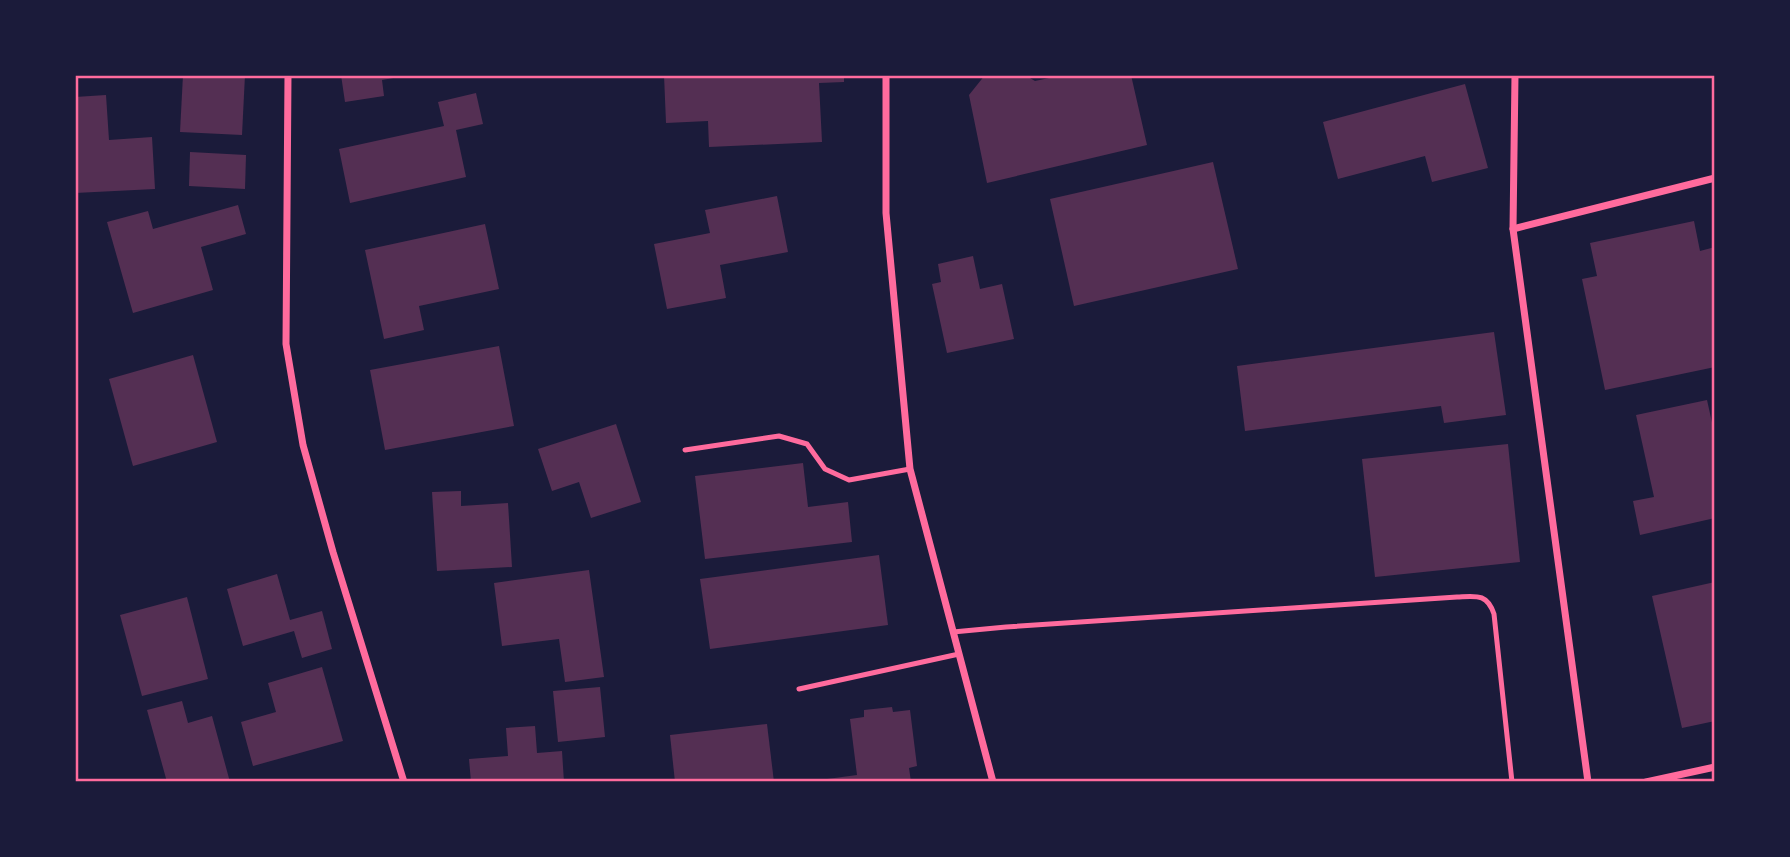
<svg xmlns="http://www.w3.org/2000/svg" width="1790" height="857" font-family="'Fira Sans',sans-serif">
	<style>
		.building { fill: #542f53 }
		.lines { fill: none; stroke-linecap: round; stroke-linejoin: round }
		.service { stroke: #ff6b9d; stroke-width: 5 }
		.minor { stroke: #ff6b9d; stroke-width: 7 }
		.neatline { fill: none; stroke: #ff6b9d; stroke-width: 2.5 }
	</style>
	<rect width="100%" height="100%" fill="#1b1b3a"/>
	<g class="building">
		<path d="M183,75H245L242,135L180,132Z"/>
		<path d="M341,75H399V77L382,80L384,96L345,102Z"/>
		<path d="M664,75H844V82L819,83L822,142L709,147L708,121L666,123Z"/>
		<path d="M985,75H1025L1035,81L1063,75H1131L1147,145L987,183L969,95Z"/>
		<path d="M1465,84L1488,168L1432,182L1425,156L1338,179L1323,122Z"/>
		<path d="M476,93L483,124L456,130L466,177L350,203L339,149L444,126L438,102Z"/>
		<path d="M106,95L109,140L152,137L155,189L75,193V97Z"/>
		<path d="M190,152L246,155L245,189L189,186Z"/>
		<path d="M1213,162L1238,269L1074,306L1050,199Z"/>
		<path d="M777,196L788,252L720,265L726,298L667,309L654,244L710,233L705,210Z"/>
		<path d="M238,205L246,234L201,247L213,290L133,313L107,222L148,211L153,229Z"/>
		<path d="M1694,221L1700,251L1715,247V367L1605,390L1582,279L1597,276L1590,243Z"/>
		<path d="M485,224L499,289L419,306L424,330L384,339L365,250Z"/>
		<path d="M973,256L980,289L1002,284L1014,339L947,353L932,284L941,282L938,264Z"/>
		<path d="M1494,332L1506,415L1444,423L1441,406L1245,431L1237,366Z"/>
		<path d="M499,346L514,426L385,450L370,370Z"/>
		<path d="M193,355L217,442L133,466L109,379Z"/>
		<path d="M1707,400L1715,436V518L1640,535L1633,501L1654,497L1636,415Z"/>
		<path d="M616,424L641,502L591,518L579,482L552,491L538,449Z"/>
		<path d="M1508,444L1520,562L1375,577L1362,459Z"/>
		<path d="M803,463L808,507L848,502L852,542L705,559L695,476Z"/>
		<path d="M461,491V506L508,503L512,567L437,571L432,492Z"/>
		<path d="M879,555L888,625L710,649L700,579Z"/>
		<path d="M589,570L604,677L565,682L559,639L502,646L494,583Z"/>
		<path d="M277,574L290,620L322,611L332,649L302,658L294,631L243,646L227,589Z"/>
		<path d="M1715,582V721L1682,728L1652,596Z"/>
		<path d="M187,597L208,679L142,696L120,615Z"/>
		<path d="M322,667L343,741L253,766L241,722L276,712L268,683Z"/>
		<path d="M600,687L605,737L558,742L553,691Z"/>
		<path d="M182,701L188,723L212,716L230,782H167L147,710Z"/>
		<path d="M892,707L893,712L910,710L917,766L909,768L911,782H828L827,779L857,775L850,719L864,717V710Z"/>
		<path d="M767,724L774,782H675L670,735Z"/>
		<path d="M535,726L537,753L562,751L564,782H471L469,759L508,756L506,728Z"/>
	</g>
	<g class="lines">
		<g class="service">
			<path d="M685,450L779,436L807,444L825,469L849,480L910,469"/>
			<path d="M953,632L1006,627L1457,597C1476,596 1487,593 1494,614L1512,782"/>
			<path d="M799,689L959,654"/>
		</g>
		<g class="minor">
			<path d="M288,75L286,344L303,445L333,552L404,782"/>
			<path d="M886,75V213L910,469L993,782"/>
			<path d="M1515,75L1513,229L1588,782"/>
			<path d="M1513,229L1715,178"/>
			<path d="M1646,782L1715,767"/>
		</g>
	</g>
	<rect width="1790" height="857" fill="none" stroke="#1b1b3a" stroke-width="154"/>
	<rect x="77" y="77" width="1636" height="703" class="neatline"/>
</svg>
